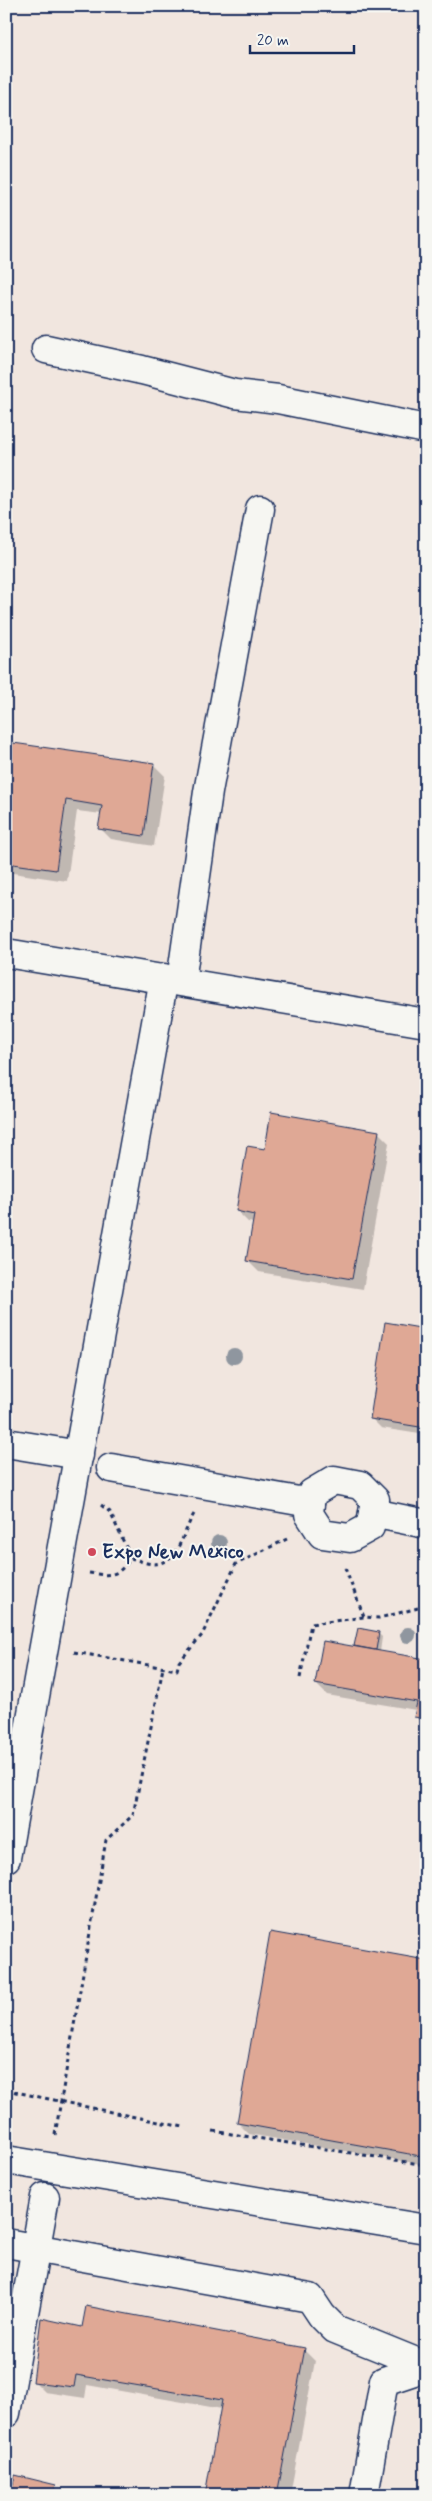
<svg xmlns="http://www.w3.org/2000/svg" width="432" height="2501" font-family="Mynerve,sans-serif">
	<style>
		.shadow { fill: #0003 }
		.building { fill: #dfa895; stroke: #1b2f5e }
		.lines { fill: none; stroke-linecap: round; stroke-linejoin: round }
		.minor-casing { stroke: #1b2f5e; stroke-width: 31 }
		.path { stroke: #1b2f5e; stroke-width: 3; stroke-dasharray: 4 4; stroke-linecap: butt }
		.minor { stroke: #f6f6f2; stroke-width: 28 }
		.tree { fill: #8f969f }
		.poi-dot { fill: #d1495b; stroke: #f6f6f2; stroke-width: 2 }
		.labels { text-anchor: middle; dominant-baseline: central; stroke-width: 4; stroke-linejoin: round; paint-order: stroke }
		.poi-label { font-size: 20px; font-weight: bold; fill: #1b2f5e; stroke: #f6f6f2; text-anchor: start }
	</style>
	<rect width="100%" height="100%" fill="#f1e6df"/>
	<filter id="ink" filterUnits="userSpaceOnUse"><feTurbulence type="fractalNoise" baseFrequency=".02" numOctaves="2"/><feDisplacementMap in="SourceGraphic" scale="10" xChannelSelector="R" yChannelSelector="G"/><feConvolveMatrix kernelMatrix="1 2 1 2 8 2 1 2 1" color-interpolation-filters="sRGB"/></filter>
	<g filter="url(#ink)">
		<g class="shadow">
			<path d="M6,743L154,765L165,776L154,846L111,839L100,828L102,814L77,811L67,881L6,872Z"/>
			<path d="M378,1132L389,1143L363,1289L259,1272L248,1261L254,1223L248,1222L237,1211L266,1151Z"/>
			<path d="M426,1330V1435L381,1428L371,1418Z"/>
			<path d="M359,1630L378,1633L382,1637L380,1652L426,1660V1727L415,1716L416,1710L327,1695L316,1684L355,1648Z"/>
			<path d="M426,1961V2165L249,2134L238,2123Z"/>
			<path d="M83,2329L304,2350L315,2361L290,2495H206L222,2409L87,2385L85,2398L45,2392L34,2381Z"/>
			<path d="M55,2487L63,2495H12Z"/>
		</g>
		<g class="building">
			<path d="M6,742L154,763L144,836L98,829L102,806L66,800L56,870L6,863Z"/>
			<path d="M271,1112L379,1131L352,1279L246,1261L254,1215L236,1211L247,1146L265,1149Z"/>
			<path d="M385,1322L426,1329V1428L370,1419Z"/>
			<path d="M358,1628L379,1632L376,1650L354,1646Z"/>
			<path d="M323,1641L426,1659V1719L414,1717L417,1702L315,1684Z"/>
			<path d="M270,1932L426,1960V2157L237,2123Z"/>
			<path d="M86,2306L305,2348L277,2495H205L222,2400L76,2375L74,2387L33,2382L41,2318L82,2327Z"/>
			<path d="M15,2475L56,2485L53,2495H11Z"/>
		</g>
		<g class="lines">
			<defs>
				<g id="minor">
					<path d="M46,349L142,370L235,394L278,399L426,429"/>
					<path d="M6,953L426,1023"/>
					<path d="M181,981L208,792L260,509"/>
					<path d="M6,1443L79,1455"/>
					<path d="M111,1468L310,1503L309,1514L322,1534L350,1538L370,1527L373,1513L426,1524"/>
					<path d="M310,1503L312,1493L334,1480L360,1485L375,1500L373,1513"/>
					<path d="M6,1858L164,978"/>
					<path d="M6,2160L426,2229"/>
					<path d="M6,2243L310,2298L322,2316L335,2329L426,2366"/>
					<path d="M6,2413L45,2197"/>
					<path d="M364,2495L384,2381L426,2367"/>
				</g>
			</defs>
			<use href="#minor" class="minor-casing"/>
			<g class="path">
				<path d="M101,1505L110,1512L131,1558"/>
				<path d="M345,1568L364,1617"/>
				<path d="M89,1573C112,1576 117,1577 131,1558C138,1560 147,1564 154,1564C179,1563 183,1531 194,1514"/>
				<path d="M74,1652L177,1670L179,1662L202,1635L236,1564L287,1539"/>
				<path d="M300,1678L311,1624L364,1617L379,1618L426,1606"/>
				<path d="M6,2090L183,2127"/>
				<path d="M213,2131L426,2165"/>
				<path d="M55,2135L106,1840L133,1815L163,1668"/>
			</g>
			<use href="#minor" class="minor"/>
		</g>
		<g class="tree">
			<circle cx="234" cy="1356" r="8"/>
			<circle cx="219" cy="1543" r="8"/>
			<circle cx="408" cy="1635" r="8"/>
		</g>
	</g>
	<circle class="poi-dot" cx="92" cy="1552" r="5"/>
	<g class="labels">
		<g class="poi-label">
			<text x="102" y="1552">Expo New Mexico</text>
		</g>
	</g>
	<rect width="432" height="2501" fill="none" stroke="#f6f6f2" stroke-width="25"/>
	<rect x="12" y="12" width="407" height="2476" fill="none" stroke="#1b2f5e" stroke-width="2" filter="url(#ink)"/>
	<path d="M250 45v8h104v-8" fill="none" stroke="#1b2f5e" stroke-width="2.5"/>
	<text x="257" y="45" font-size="15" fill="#1b2f5e" stroke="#f6f6f2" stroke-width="4" paint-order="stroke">20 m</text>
</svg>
